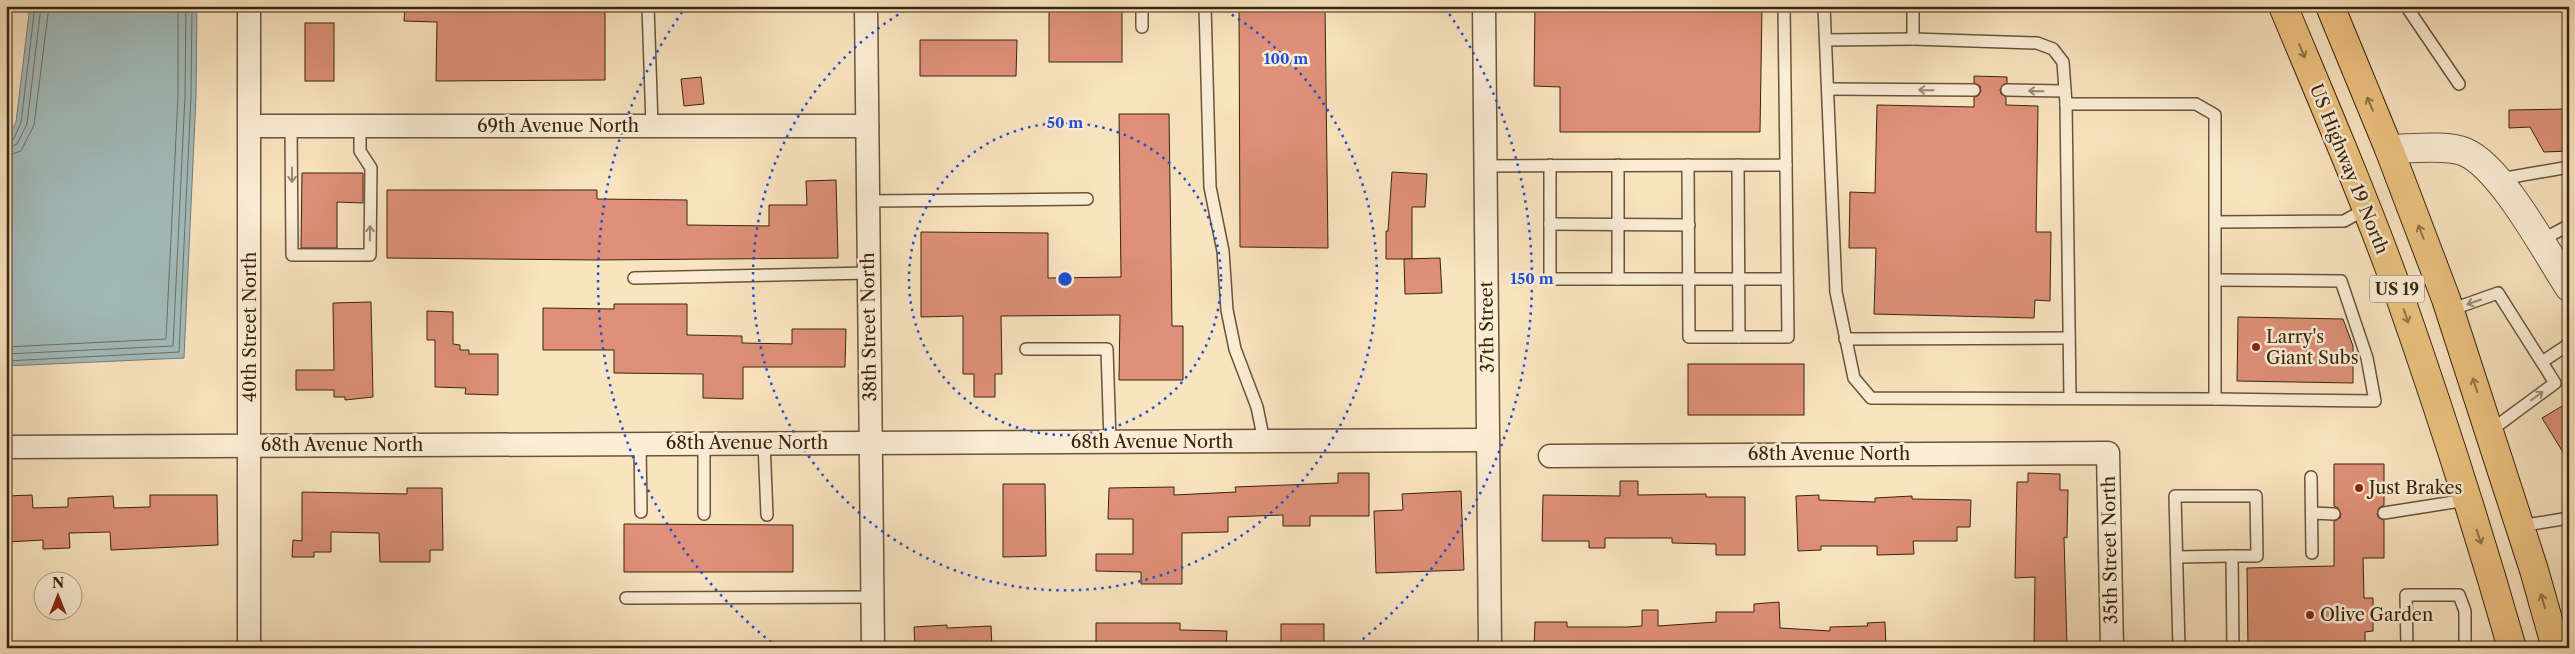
<svg xmlns="http://www.w3.org/2000/svg" width="2575" height="654" font-family="'Libre Caslon Text',serif">
	<style>
		.water { fill: #a2bcbc; stroke: #787f76 }
		.lines { fill: none; stroke-linecap: round; stroke-linejoin: round }
		.shore { stroke: #6e7065; stroke-width: 1 }
		.building { fill: #de9078; stroke: #39240e }
		.service-casing { stroke: #69543a; stroke-width: 14 }
		.minor-casing { stroke: #69543a; stroke-width: 25 }
		.tertiary-casing { stroke: #69543a; stroke-width: 30 }
		.trunk-casing { stroke: #39240e; stroke-width: 30 }
		.service { stroke: #fbedd6; stroke-width: 11 }
		.minor { stroke: #fbedd6; stroke-width: 22 }
		.tertiary { stroke: #fbedd6; stroke-width: 28 }
		.trunk { stroke: #ecc280; stroke-width: 28 }
		.oneway { stroke: #927347 }
		.oneway2 { stroke: #9a8872 }
		.ring { fill: none; stroke: #1d4ed8; stroke-width: 2.5; stroke-dasharray: 2.5 5 }
		.poi-dot { fill: #8f2418; stroke: #fbedd6; stroke-width: 2 }
		.labels { text-anchor: middle; dominant-baseline: central; stroke-width: 5; stroke-linejoin: round; paint-order: stroke }
		.shield { fill: #fbedd6; stroke: #73604a; stroke-width: 1 }
		.shield-label { font-size: 16px; font-weight: bold; fill: #39240e }
		.street-label { font-size: 18px; fill: #39240e; stroke: #fbedd6 }
		.poi-label { font-size: 18px; fill: #39240e; stroke: #fbedd6; text-anchor: start }
		.centre { fill: #1d4ed8; stroke: #fbedd6; stroke-width: 2.5 }
		.ring-label { font-size: 15px; text-anchor: middle; font-weight: bold; fill: #1d4ed8; stroke: #fbedd6; stroke-width: 5; stroke-linejoin: round; paint-order: stroke }
	</style>
	<rect width="100%" height="100%" fill="#f9e4c0"/>
	<filter id="stains"><feTurbulence type="fractalNoise" baseFrequency=".004" numOctaves="4"/><feColorMatrix values="0 0 0 0 .2 0 0 0 0 .09 0 0 0 0 .02 0 0 0 .5 -.17"/></filter>
	<radialGradient id="worn" r=".72"><stop offset=".6" stop-color="#630" stop-opacity="0"/><stop offset="1" stop-color="#630" stop-opacity=".3"/></radialGradient>
	<path class="water" d="M30,6H197L196,97L184,358L6,366V142L16,122Z"/>
	<g class="lines">
		<g class="shore">
			<path d="M6,142L13,140L21,123L35,6"/>
			<path d="M6,149L17,144L27,124L41,6"/>
			<path d="M6,156L21,151L34,125L49,6"/>
			<path d="M6,347L166,339L178,96V6"/>
			<path d="M6,354L173,346L185,96L186,6"/>
			<path d="M6,361L179,352L191,97L192,6"/>
		</g>
	</g>
	<g class="building">
		<path d="M405,6H605V80L436,81L437,22L404,21Z"/>
		<rect x="1049" y="6" width="73" height="56"/>
		<path d="M1239,6H1325L1328,248L1240,247Z"/>
		<path d="M1535,6H1762L1760,132H1560V87L1534,86Z"/>
		<rect x="305" y="23" width="29" height="58"/>
		<path d="M920,40H1017L1016,76H920Z"/>
		<path d="M1974,76L2007,77V83L2000,89L2001,94L2006,97V105L2038,106L2036,232H2051L2050,301L2035,300L2034,318L1874,314L1876,248H1849L1850,192L1875,193L1877,105L1974,107V97L1978,96L1981,91L1980,86L1974,83Z"/>
		<path d="M701,77L704,104L684,106L681,79Z"/>
		<path d="M2569,109V151L2544,152L2530,127L2509,128V110Z"/>
		<path d="M1119,114H1169L1172,326H1183V380H1119L1120,315L1001,316L1002,374H995V397H974V374H963V316L921,317V232L1048,233V278L1121,277Z"/>
		<path d="M1392,172L1427,174L1425,207H1412V259H1386V231H1388Z"/>
		<path d="M302,173H363V203L337,202V248H301Z"/>
		<path d="M836,180L838,258L596,260L387,258V190H597V199L687,200V225L769,226V205H807L806,181Z"/>
		<path d="M1440,258L1442,293L1405,294L1404,259Z"/>
		<path d="M371,302L373,397L345,400V397H334V390H296V370H334L333,303Z"/>
		<path d="M614,304H687V335L742,336V343L792,344V329H846L845,367H743V399L703,398V374L614,373V350H543V308L614,309Z"/>
		<path d="M427,311L453,312V344L460,345V350H469V354H498V395L465,394L466,388L435,387V340H427Z"/>
		<path d="M2238,317L2343,319L2353,346V383L2237,381Z"/>
		<rect x="1688" y="364" width="116" height="51"/>
		<path d="M2569,402V462L2542,418Z"/>
		<path d="M2334,464H2384V505L2379,508L2377,514L2379,518L2384,520V558H2363L2364,598H2373V631L2365,632V648H2248L2247,568L2334,566V521L2340,518L2341,514L2338,508L2334,506Z"/>
		<path d="M1338,473H1369V516H1310V526H1283V515L1228,517V532L1182,533V584H1141V572L1096,571V554H1133V519H1108L1109,488L1174,487V495L1236,492L1235,487L1338,483Z"/>
		<path d="M2028,473L2060,474V490H2068L2067,538L2064,537L2067,647H2034L2035,577L2015,578L2017,482H2028Z"/>
		<path d="M1620,481H1638V495L1706,494V497H1745V555H1716V544L1672,543V538H1605V548H1589V541H1542L1543,495L1620,496Z"/>
		<path d="M1003,484H1045L1046,556L1003,557Z"/>
		<path d="M407,488H442L443,550H430V562H380L379,533L331,532V552H314V557H292L293,540L302,541V492L407,494Z"/>
		<path d="M1461,491L1464,570L1376,573L1374,511L1403,510L1402,494Z"/>
		<path d="M32,495L33,508L68,507V498L113,496L114,508L150,507V495H217L218,545L111,550L110,532L69,533L70,548L43,549V540L6,542V496Z"/>
		<path d="M1819,495V500L1875,502V498L1912,496V499L1971,500L1970,527H1957V541H1913L1914,554L1877,555V546H1821V550L1798,551L1796,496Z"/>
		<path d="M624,524L793,525V572H624Z"/>
		<path d="M1779,602L1780,628L1830,631V627L1868,626L1867,623L1885,622L1886,648H1534L1535,622H1567V627H1627L1642,626V610H1658V626L1716,622V612H1754V604Z"/>
		<path d="M1096,623H1180V630L1227,631L1226,648H1096Z"/>
		<rect x="1281" y="624" width="43" height="24"/>
		<path d="M947,625V628L991,626L992,648H915L914,627Z"/>
	</g>
	<g class="lines">
		<defs>
			<g id="service">
				<path d="M648,6L652,126"/>
				<path d="M1205,6L1210,187L1223,251L1227,310L1235,349L1257,407L1264,441"/>
				<path d="M1824,6L1836,292L1854,378L1871,398L2215,399V115L2196,104H2066L2063,62L2053,49L2037,43L1913,39V6"/>
				<path d="M2406,6L2459,84"/>
				<path d="M1142,27V6"/>
				<path d="M1826,40L1913,39"/>
				<path d="M1828,89L1974,90"/>
				<path d="M2007,90L2065,91"/>
				<path d="M2066,104L2070,398"/>
				<path d="M291,126L292,255H370L371,168L360,151V126"/>
				<path d="M1550,165V279H1787"/>
				<path d="M1688,165L1689,337H1788L1786,165"/>
				<path d="M1738,165L1739,337"/>
				<path d="M1486,166L1786,165L1784,6"/>
				<path d="M2500,179L2569,167"/>
				<path d="M868,201L1087,199"/>
				<path d="M2216,222L2344,221L2366,209"/>
				<path d="M1550,224L1689,225"/>
				<path d="M2540,241L2564,228L2569,235"/>
				<path d="M634,278L869,273"/>
				<path d="M1618,279V165"/>
				<path d="M2450,310L2498,293L2555,383L2490,431"/>
				<path d="M1845,339L2069,338"/>
				<path d="M1026,349H1107L1110,442"/>
				<path d="M2542,362L2569,344"/>
				<path d="M2215,399L2375,401L2367,358L2341,281L2216,280"/>
				<path d="M764,443L767,515"/>
				<path d="M640,444L641,512"/>
				<path d="M704,444V514"/>
				<path d="M2311,477L2312,553"/>
				<path d="M2312,513L2334,514"/>
				<path d="M2384,513L2467,500"/>
				<path d="M2520,526L2569,518"/>
				<path d="M2177,557L2232,556"/>
				<path d="M626,598L872,597"/>
				<path d="M2179,648L2175,496H2256L2257,556H2232L2233,648"/>
				<path d="M2407,648L2406,595H2459L2465,611V648"/>
			</g>
			<g id="minor">
				<path d="M249,6V648"/>
				<path d="M866,6L873,648"/>
				<path d="M1484,6L1490,648"/>
				<path d="M250,126H867"/>
				<path d="M6,447L1488,440"/>
				<path d="M1550,456L2108,453L2112,648"/>
			</g>
			<path id="tertiary" d="M2389,149C2410,149 2447,144 2465,152C2502,168 2546,252 2569,287"/>
			<g id="trunk">
				<path d="M2283,6C2323,102 2364,197 2399,294C2440,411 2478,529 2512,648"/>
				<path d="M2330,6L2389,149L2446,299L2534,570L2556,648"/>
			</g>
		</defs>
		<use href="#service" class="service-casing"/>
		<use href="#minor" class="minor-casing"/>
		<use href="#tertiary" class="tertiary-casing"/>
		<use href="#trunk" class="trunk-casing"/>
		<use href="#service" class="service"/>
		<use href="#minor" class="minor"/>
		<use href="#tertiary" class="tertiary"/>
		<use href="#trunk" class="trunk"/>
	</g>
	<defs><path id="oneway-shaft" d="M-6 0H5M1.5-3L5.5 0L1.5 3" fill="none" stroke-width="1.6" stroke-linecap="round" stroke-linejoin="round" transform="scale(1.25)"/></defs>
	<g class="oneway">
		<use href="#oneway-shaft" transform="translate(2302 51) rotate(67)"/>
		<use href="#oneway-shaft" transform="translate(2370 104) rotate(-113)"/>
		<use href="#oneway-shaft" transform="translate(2421 232) rotate(-111)"/>
		<use href="#oneway-shaft" transform="translate(2406 316) rotate(71)"/>
		<use href="#oneway-shaft" transform="translate(2475 385) rotate(-108)"/>
		<use href="#oneway-shaft" transform="translate(2479 537) rotate(72)"/>
		<use href="#oneway-shaft" transform="translate(2543 601) rotate(-106)"/>
	</g>
	<g class="oneway2">
		<use href="#oneway-shaft" transform="translate(1926 90) rotate(-179)"/>
		<use href="#oneway-shaft" transform="translate(2036 91) rotate(-179)"/>
		<use href="#oneway-shaft" transform="translate(292 175) rotate(90)"/>
		<use href="#oneway-shaft" transform="translate(370 233) rotate(-89)"/>
		<use href="#oneway-shaft" transform="translate(2474 302) rotate(161)"/>
		<use href="#oneway-shaft" transform="translate(2537 396) rotate(-36)"/>
	</g>
	<g class="ring">
		<circle cx="1065" cy="279" r="156"/>
		<path d="M1219 7A312 312 0 1 1 911 7"/>
		<path d="M777 647A467 467 0 0 1 685 8M1445 8A467 467 0 0 1 1353 647"/>
	</g>
	<g class="poi-dot">
		<circle cx="2256" cy="347" r="5"/>
		<circle cx="2359" cy="488" r="5"/>
		<circle cx="2310" cy="615" r="5"/>
	</g>
	<g class="labels">
		<rect class="shield" x="2369.5" y="275.5" width="55" height="27" rx="4"/>
		<g class="shield-label">
			<text x="2397" y="289">US 19</text>
		</g>
		<g class="street-label">
			<text x="558" y="126">69th Avenue North</text>
			<text transform="translate(2349 169) rotate(68)">US Highway 19 North</text>
			<text transform="translate(250 327) rotate(-90)">40th Street North</text>
			<text transform="translate(869 327) rotate(-91)">38th Street North</text>
			<text transform="translate(1487 327) rotate(-91)">37th Street</text>
			<text x="1152" y="442">68th Avenue North</text>
			<text x="747" y="443">68th Avenue North</text>
			<text x="342" y="445">68th Avenue North</text>
			<text x="1829" y="454">68th Avenue North</text>
			<text transform="translate(2110 550) rotate(-91)">35th Street North</text>
		</g>
		<g class="poi-label">
			<text x="2266" y="337">Larry's<tspan x="2266" dy="21">Giant Subs</tspan></text>
			<text x="2369" y="488">Just Brakes</text>
			<text x="2320" y="615">Olive Garden</text>
		</g>
	</g>
	<circle cx="1065" cy="279" r="8" class="centre"/>
	<g class="ring-label">
		<text x="1286" y="64">100 m</text>
		<text x="1065" y="128">50 m</text>
		<text x="1532" y="284">150 m</text>
	</g>
	<rect width="2575" height="654" fill="none" stroke="#f9e4c0" stroke-width="25"/>
	<rect x="8" y="8" width="2560" height="639" fill="none" stroke="#39240e" stroke-width="2.5"/>
	<rect x="12" y="12" width="2550" height="629" fill="none" stroke="#39240e"/>
	<g transform="translate(58 596)"><circle r="24" fill="#fbedd6" stroke="#ad9d86"/>
	<path d="M0-4L9 19L0 12L-9 19Z" fill="#8f2418"/>
	<text y="-8" font-size="14" font-weight="bold" text-anchor="middle" fill="#39240e">N</text>
	</g>
	<rect width="100%" height="100%" filter="url(#stains)"/>
	<rect width="100%" height="100%" fill="url(#worn)"/>
</svg>
